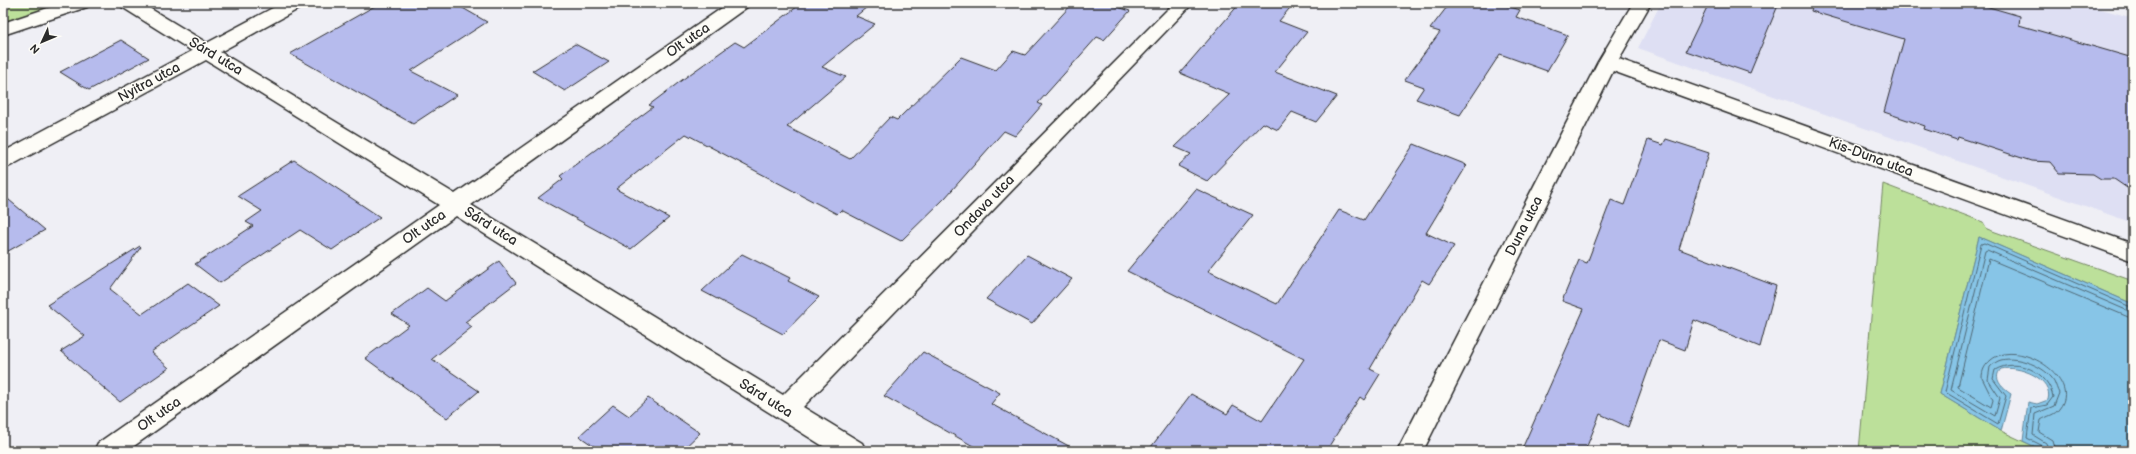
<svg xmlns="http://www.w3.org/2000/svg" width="2136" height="454" font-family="'Balsamiq Sans',sans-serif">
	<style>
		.built { fill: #dedff3 }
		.green { fill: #bce09a; stroke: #748662 }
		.water { fill: #87c5e7; stroke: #62879c }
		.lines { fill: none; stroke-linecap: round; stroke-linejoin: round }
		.shore { stroke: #506976; stroke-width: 1 }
		.building { fill: #b6bbed; stroke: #2b2b2b }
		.street-casing { stroke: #2b2b2b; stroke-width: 3 }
		.street { fill: #fdfcf7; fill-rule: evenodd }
		.labels { text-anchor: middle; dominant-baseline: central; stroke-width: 3; stroke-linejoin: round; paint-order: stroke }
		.street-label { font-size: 14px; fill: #2b2b2b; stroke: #fdfcf7 }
	</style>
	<rect width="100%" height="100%" fill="#efeff5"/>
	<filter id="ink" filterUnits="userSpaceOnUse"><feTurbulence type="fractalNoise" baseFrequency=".025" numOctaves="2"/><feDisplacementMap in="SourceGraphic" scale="8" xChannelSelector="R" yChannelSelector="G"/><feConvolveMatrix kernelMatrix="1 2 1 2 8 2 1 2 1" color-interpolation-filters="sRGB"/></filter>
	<g filter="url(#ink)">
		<path class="built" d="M1661,3H2080L2133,18V223L1638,48Z"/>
		<g class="green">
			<path d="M3,3H81L3,29Z"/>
			<path d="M1883,184L1983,222L1987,229L2133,281V304L1979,237L1940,394L2001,431L2044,451H1859Z"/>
		</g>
		<path class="water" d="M1979,237L2133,304V431L2130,451H2044L2023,441L2028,402L2037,404L2048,400C2054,378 2018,365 2001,369C1992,378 2002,388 2011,394L2001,431L1940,394Z"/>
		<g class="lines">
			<g class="shore">
				<path d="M2044,451L2043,446L2027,438L2031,408L2047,405L2053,397C2049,372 2017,357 1995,370L1993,379L2006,396L1998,424L1945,392L1981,244L1984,243L2133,308"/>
				<path d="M2049,451L2046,443L2033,435L2035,414L2054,406L2059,393C2057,390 2056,385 2054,381C2045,366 2018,356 2001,360C1997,361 1993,364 1990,367L1988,380L2000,398L1995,416L1951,390L1985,251L1987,250L2133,313"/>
				<path d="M2055,451L2052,440L2039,432L2041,420C2047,416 2055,415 2059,409C2084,379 2018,337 1991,360C1985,365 1982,370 1982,378L1993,400L1991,407L1958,387L1989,259L2133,319"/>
			</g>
		</g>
		<g class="building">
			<path d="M380,3H454L487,22L411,71L457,95L413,124L290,54Z"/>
			<path d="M802,3H872L856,16L875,24L822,67L846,77L787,127L850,159L890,117L897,120L961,57L996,70L1013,51L1025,55L1073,3H1106L1130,11L1104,40L1097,37L1038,103L1042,105L1015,136L1004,131L945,198L901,241L841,210L837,214L686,134L616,189L669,218L631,249L538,198L563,179L560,176L653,107L649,105L686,77L735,42L744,47Z"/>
			<path d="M1240,3H1294L1279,21L1307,32L1275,72L1337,96L1316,122L1292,112L1278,130L1263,123L1207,181L1178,166L1191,154L1175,147L1230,94L1180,73Z"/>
			<path d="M1450,3H1498L1520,10L1516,17L1568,35L1547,71L1500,54L1460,115L1416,99L1424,87L1405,80L1440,32L1430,29Z"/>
			<path d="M1709,3H1779L1750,73L1686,51Z"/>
			<path d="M1813,3H1975L2020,16L2019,25L2133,58V192L2114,179H2101L2093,174L2059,173L2050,162L2031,161L1958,137L1957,140L1924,129L1925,126L1884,112L1904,39L1811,11Z"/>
			<path d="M121,40L149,58L89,90L60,72Z"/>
			<path d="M575,44L609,62L565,91L532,71Z"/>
			<path d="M1666,139L1709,153L1679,249L1776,286L1760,347L1694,320L1685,350L1659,340L1628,427L1600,414L1585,451H1521L1584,309L1562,301L1579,260L1587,263L1611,200L1624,205L1648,140L1663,145Z"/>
			<path d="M1414,144L1467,165L1426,233L1454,246L1429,284L1422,280L1370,369L1380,374L1364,400L1360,397L1326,451H1148L1191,394L1227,414L1233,405L1262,421L1304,359L1127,271L1196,189L1253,215L1208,271L1277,304L1339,210L1364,220Z"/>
			<path d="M294,160L380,217L332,250L300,230L220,283L195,264L253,226L246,222L262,211L238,196Z"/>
			<path d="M3,195L45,230L3,254Z"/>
			<path d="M140,246L141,247L110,289L142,314L188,283L219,306L151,352L169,368L120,402L61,351L85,336L47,305Z"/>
			<path d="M742,254L790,278L788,281L819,297L783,334L702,291Z"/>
			<path d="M1027,255L1072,279L1032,324L986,299Z"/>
			<path d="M499,261L516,283L465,322L472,327L432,359L479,391L447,418L365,358L409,325L392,314L427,288L445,301Z"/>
			<path d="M923,352L1000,393L991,404L1078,451H982L884,396Z"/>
			<path d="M648,398L700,433L681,451H601L579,436L613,405L629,416Z"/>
		</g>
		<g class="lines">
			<defs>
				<g id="street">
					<path d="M63,3H90L87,7L3,35V23Z"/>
					<path d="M119,3H141L207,43L282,3H305L302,7L220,52L455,194L729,3H750L747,7L471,205L783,395L1174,3H1193L803,407L862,443L866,451H831L456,216L127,451H94L98,443L439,205L206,60L10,166L3,168V152L192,51L122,7Z"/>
					<path d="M1633,3H1651L1619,59L2133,244V261L1613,71L1423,451H1397L1598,62Z"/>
				</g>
			</defs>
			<use href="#street" class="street-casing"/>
			<use href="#street" class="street"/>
		</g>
	</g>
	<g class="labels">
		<g class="street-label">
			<text transform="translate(688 40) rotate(-35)">Olt utca</text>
			<text transform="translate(216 56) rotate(31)">Sárd utca</text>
			<text transform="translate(149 82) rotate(-28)">Nyitra utca</text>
			<text transform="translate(1871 157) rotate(20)">Kis-Duna utca</text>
			<text transform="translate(984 206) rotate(-46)">Ondava utca</text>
			<text transform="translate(491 226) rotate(32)">Sárd utca</text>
			<text transform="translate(1524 226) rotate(-63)">Duna utca</text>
			<text transform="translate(424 227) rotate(-35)">Olt utca</text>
			<text transform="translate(766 398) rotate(32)">Sárd utca</text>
			<text transform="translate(159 414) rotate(-35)">Olt utca</text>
		</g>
	</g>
	<rect width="2136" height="454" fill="none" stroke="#fdfcf7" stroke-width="16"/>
	<rect x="8" y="8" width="2120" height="438" fill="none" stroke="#2b2b2b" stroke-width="1.5" filter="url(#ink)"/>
	<g transform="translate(42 42) rotate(226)" stroke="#fdfcf7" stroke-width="3" paint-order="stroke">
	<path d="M0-3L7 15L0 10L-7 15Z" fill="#2b2b2b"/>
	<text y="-6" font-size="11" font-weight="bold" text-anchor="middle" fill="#2b2b2b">N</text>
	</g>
</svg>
